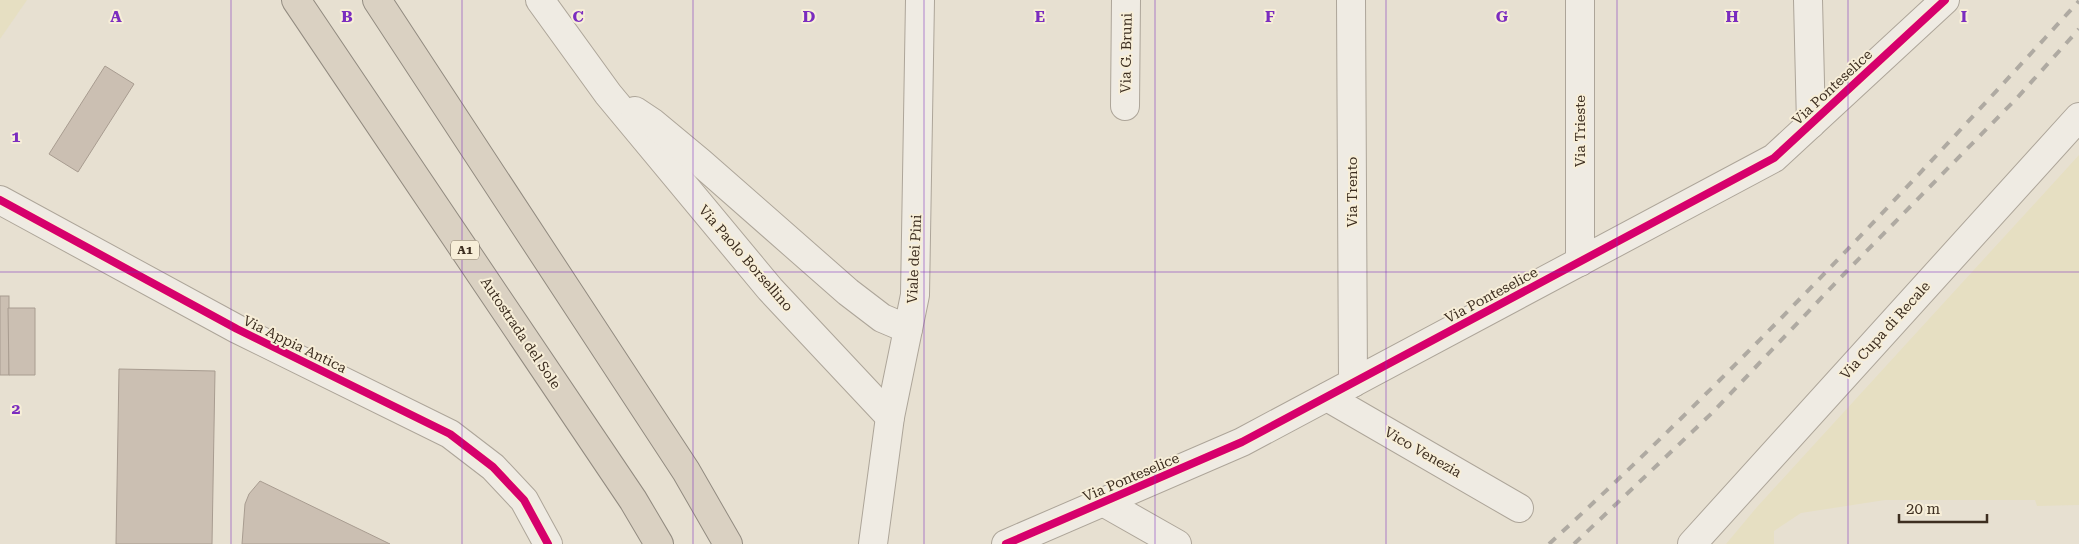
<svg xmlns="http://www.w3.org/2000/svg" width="2079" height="544" font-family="'Roboto Serif',serif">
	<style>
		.farmland { fill: #e6dfc2 }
		.building { fill: #cbbfb2; stroke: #a89c90 }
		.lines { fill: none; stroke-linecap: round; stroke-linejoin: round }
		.minor-casing { stroke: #ada599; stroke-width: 30 }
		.tertiary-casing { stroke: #ada599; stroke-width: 30 }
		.motorway-casing { stroke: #928b80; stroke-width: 30 }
		.minor { stroke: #efebe3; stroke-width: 28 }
		.tertiary { stroke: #efebe3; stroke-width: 28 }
		.motorway { stroke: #dad1c2; stroke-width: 28 }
		.rail { stroke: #afaaa2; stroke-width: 4; stroke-dasharray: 9 9; stroke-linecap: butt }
		.cycleway-casing { stroke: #f7eed8; stroke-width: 11 }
		.cycleway { stroke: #d6006c; stroke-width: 8 }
		.grid { fill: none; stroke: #7b2cbf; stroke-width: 1; stroke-opacity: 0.55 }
		.labels { text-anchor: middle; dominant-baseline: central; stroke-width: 4; stroke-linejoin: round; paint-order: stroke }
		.shield { fill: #f7eed8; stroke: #756857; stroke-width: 1 }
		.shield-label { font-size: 12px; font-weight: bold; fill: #3d2e20 }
		.street-label { font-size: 14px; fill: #3d2e20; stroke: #f7eed8 }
		.grid-label { font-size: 16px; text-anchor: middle; font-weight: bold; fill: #7b2cbf; stroke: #f7eed8; stroke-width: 4; stroke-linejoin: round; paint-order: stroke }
	</style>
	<rect width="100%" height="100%" fill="#e7e0d1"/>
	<g class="farmland">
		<path d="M0,0H27L0,39Z"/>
		<path d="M2079,155V505L2037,506L2035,500H1885L1801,513L1774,531V544H1726L1757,507Z"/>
	</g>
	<g class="building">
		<path d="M105,66L134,84L78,172L49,154Z"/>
		<rect x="0" y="296" width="9" height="79"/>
		<path d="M8,308H35V375H9Z"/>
		<path d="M119,369L215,371L212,544H116Z"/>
		<path d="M260,481L390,544H242L245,504L249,494Z"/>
	</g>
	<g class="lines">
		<defs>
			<g id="minor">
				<path d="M540,0L608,94L770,289L890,417"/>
				<path d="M1351,0L1353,383"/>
				<path d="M1580,0V262"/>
				<path d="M1808,0L1811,124"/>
				<path d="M1125,106L1126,0"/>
				<path d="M635,111L653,123L700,162L848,292L882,318L908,329"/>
				<path d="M1327,397L1519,508"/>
				<path d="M1103,502L1177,544"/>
				<path d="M873,544L890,417L915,295L920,0"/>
				<path d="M1692,544L2079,117"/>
			</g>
			<g id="tertiary">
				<path d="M0,200L237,329L450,434L493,467L524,500L548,544"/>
				<path d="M1006,544L1242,442L1774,158L1945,0"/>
			</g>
			<g id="motorway">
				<path d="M296,0L633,500L659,544"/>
				<path d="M377,0L686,471L728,544"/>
			</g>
		</defs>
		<use href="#minor" class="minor-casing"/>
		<use href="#tertiary" class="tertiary-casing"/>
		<use href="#motorway" class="motorway-casing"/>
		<use href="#minor" class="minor"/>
		<use href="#tertiary" class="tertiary"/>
		<use href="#motorway" class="motorway"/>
		<g class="rail">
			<path d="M1549,544C1735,373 1908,188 2079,1"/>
			<path d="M1574,544L1712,413L1845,273L2017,98L2079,29"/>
		</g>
		<defs>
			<g id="cycleway">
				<path d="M0,200L237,329L450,434L493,467L524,500L548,544"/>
				<path d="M1006,544L1242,442L1774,158L1945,0"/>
			</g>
		</defs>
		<use href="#cycleway" class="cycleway-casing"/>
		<use href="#cycleway" class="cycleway"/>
	</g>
	<path class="grid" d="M231,0V544M462,0V544M693,0V544M924,0V544M1155,0V544M1386,0V544M1617,0V544M1848,0V544M0,272H2079"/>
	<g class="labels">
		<rect class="shield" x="451" y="240.5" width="28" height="19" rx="4"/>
		<g class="shield-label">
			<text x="465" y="250">A1</text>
		</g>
		<g class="street-label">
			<text transform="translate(1126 53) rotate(-89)">Via G. Bruni</text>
			<text transform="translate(1832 87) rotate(-43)">Via Ponteselice</text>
			<text transform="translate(1580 131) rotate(-90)">Via Trieste</text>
			<text transform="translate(1352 192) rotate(-90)">Via Trento</text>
			<text transform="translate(746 258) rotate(49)">Via Paolo Borsellino</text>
			<text transform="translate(914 259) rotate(-87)">Viale dei Pini</text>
			<text transform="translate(1491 295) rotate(-28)">Via Ponteselice</text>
			<text transform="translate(1885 330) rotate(-48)">Via Cupa di Recale</text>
			<text transform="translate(521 333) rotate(56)">Autostrada del Sole</text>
			<text transform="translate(295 344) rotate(26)">Via Appia Antica</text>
			<text transform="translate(1423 452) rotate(30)">Vico Venezia</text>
			<text transform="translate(1131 477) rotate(-23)">Via Ponteselice</text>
		</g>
	</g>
	<g class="grid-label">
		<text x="116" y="22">A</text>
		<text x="347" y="22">B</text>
		<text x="578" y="22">C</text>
		<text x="809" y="22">D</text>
		<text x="1040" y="22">E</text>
		<text x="1270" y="22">F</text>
		<text x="1502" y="22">G</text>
		<text x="1732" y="22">H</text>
		<text x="1964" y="22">I</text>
		<text x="16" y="142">1</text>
		<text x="16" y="414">2</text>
	</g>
	<path d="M1899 514v8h88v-8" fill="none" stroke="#3d2e20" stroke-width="2.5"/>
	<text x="1906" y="514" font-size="15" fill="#3d2e20" stroke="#f7eed8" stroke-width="4" paint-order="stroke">20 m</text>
</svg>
